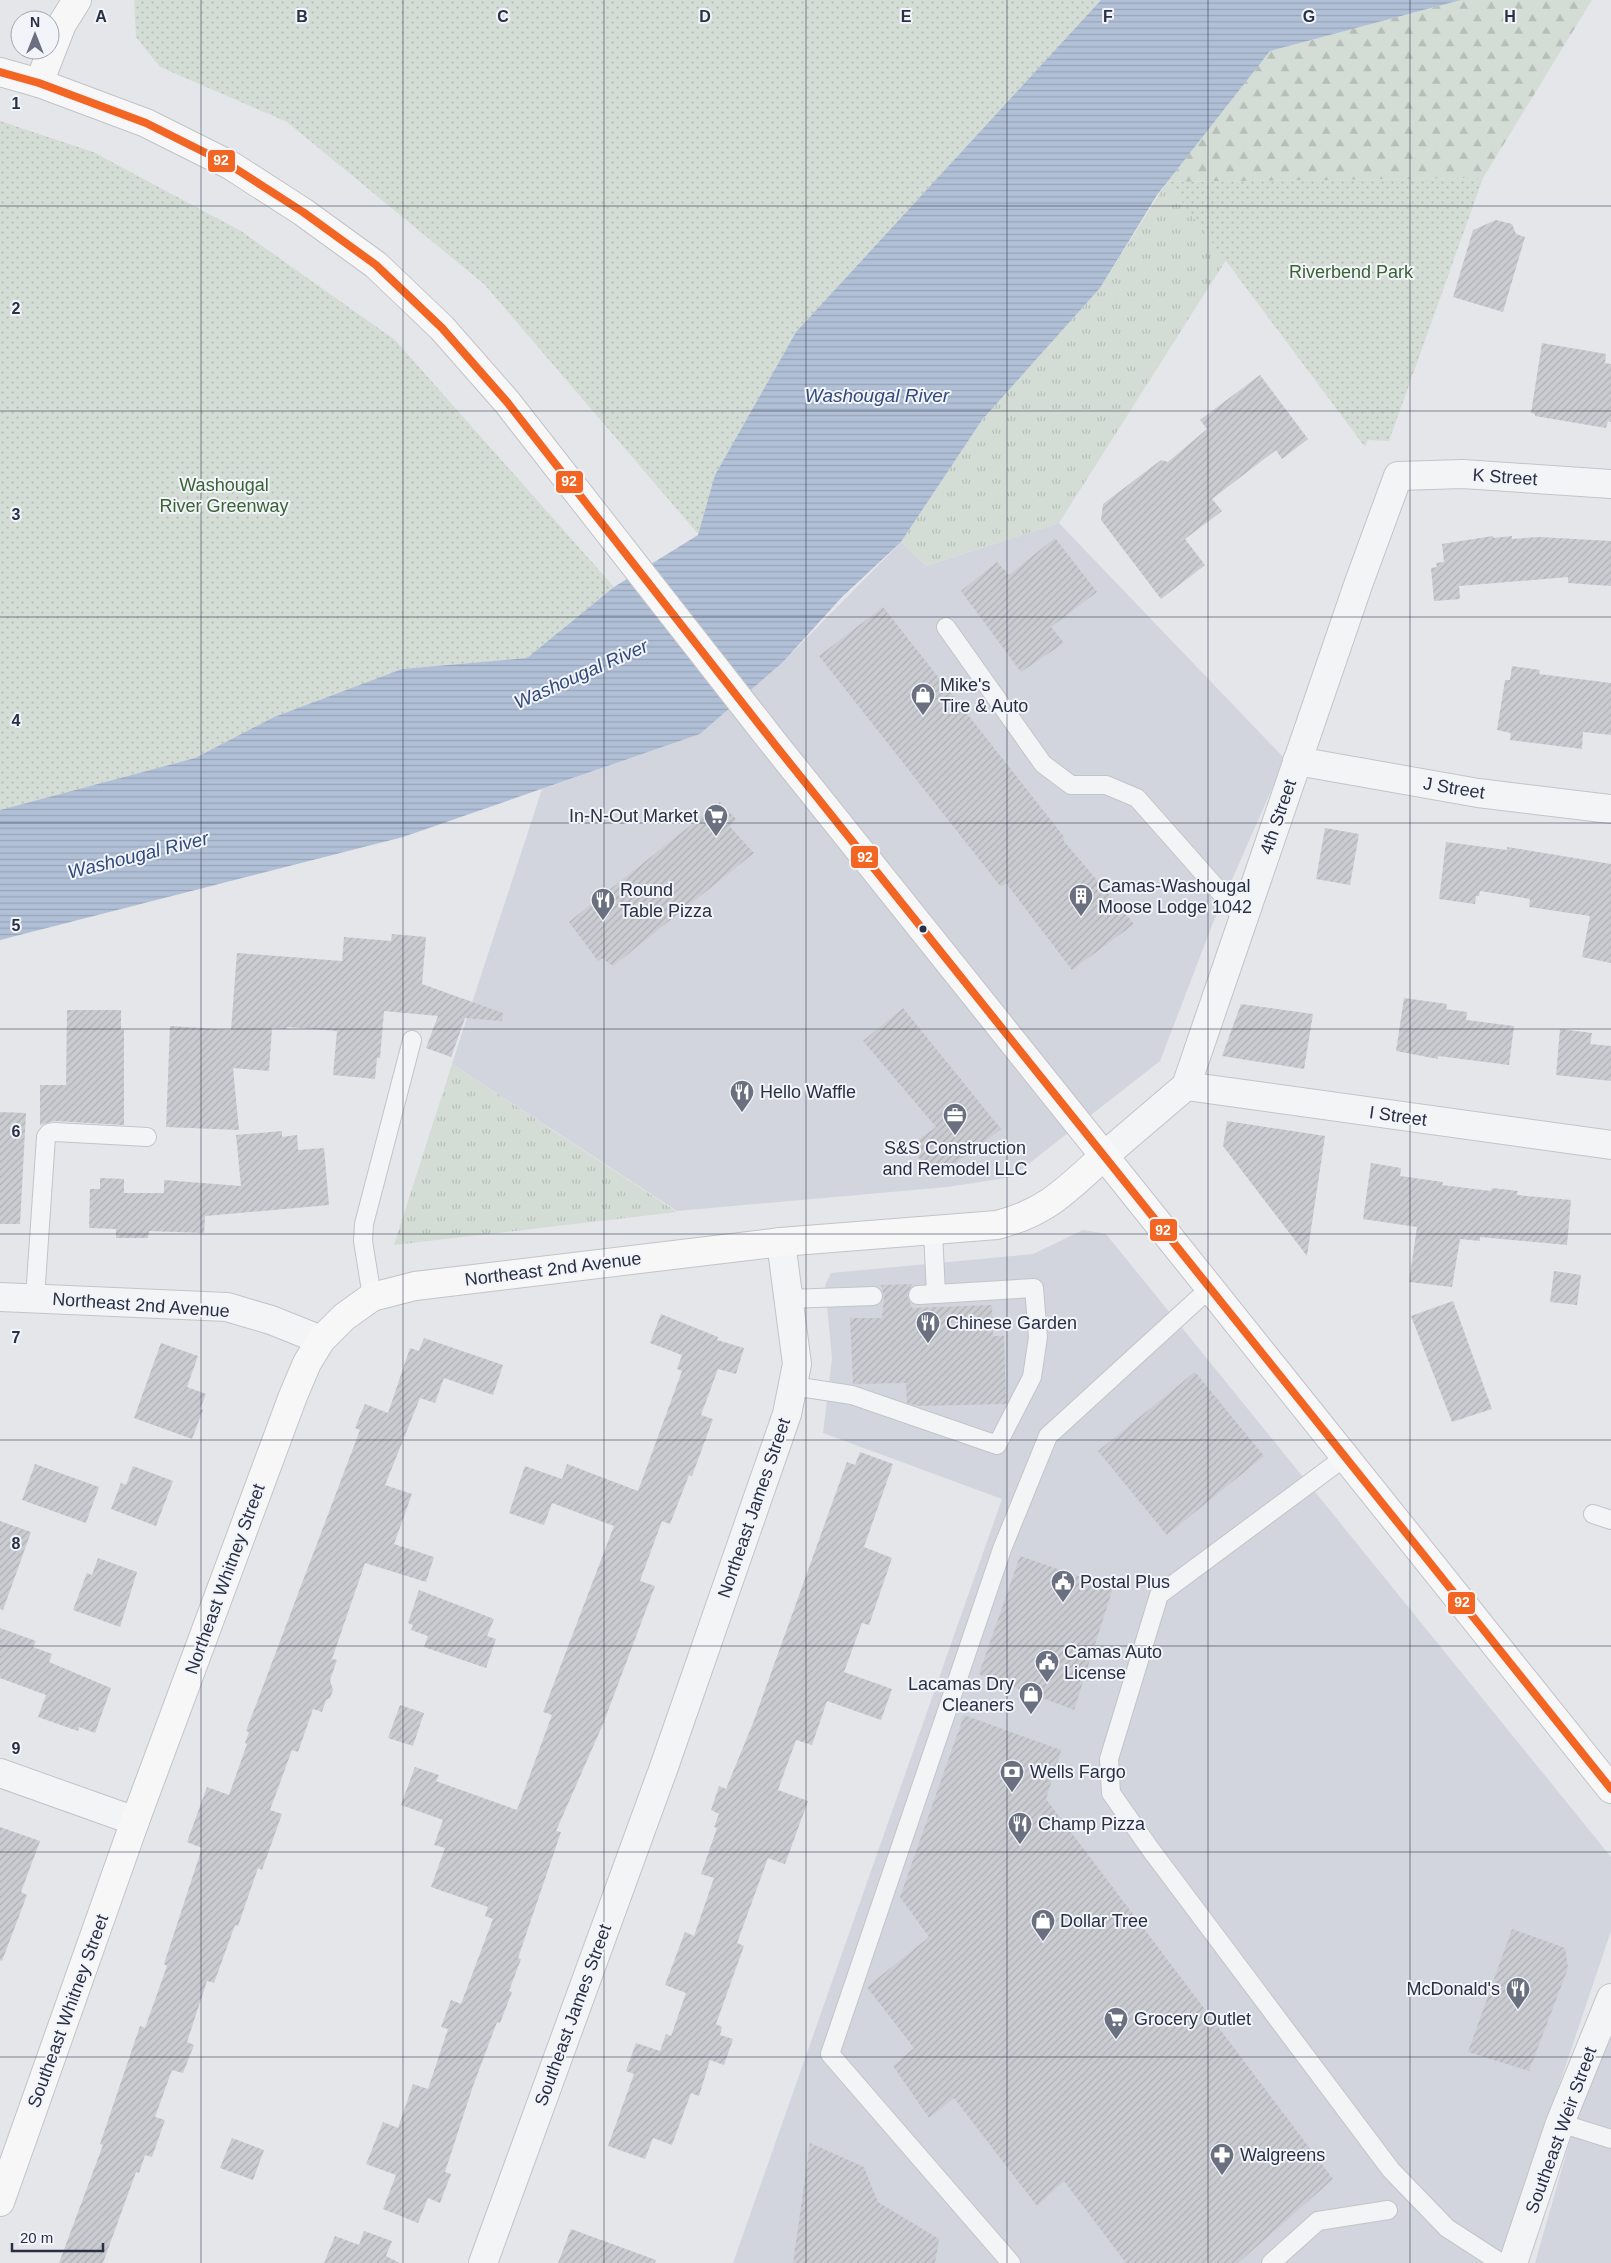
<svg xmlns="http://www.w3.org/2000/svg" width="1611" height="2263" font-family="Arial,sans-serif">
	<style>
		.built { fill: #d2d5dd }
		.grass { fill: url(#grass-tufts) }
		.forest { fill: url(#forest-firs) }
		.park { fill: url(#park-dots) }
		.water { fill: url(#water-rules) }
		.building { fill: url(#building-hatch) }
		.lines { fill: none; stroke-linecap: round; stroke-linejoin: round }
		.lane-casing { stroke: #c2c4c8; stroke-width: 20 }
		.street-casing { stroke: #c2c4c8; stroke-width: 30 }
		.secondary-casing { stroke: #c2c4c8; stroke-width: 30 }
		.primary-casing { stroke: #c0c3c8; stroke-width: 30 }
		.lane { stroke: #f3f4f6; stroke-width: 18 }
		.street { stroke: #f3f4f6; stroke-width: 28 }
		.secondary { stroke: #f7f7f8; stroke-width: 28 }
		.primary { stroke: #f7f7f8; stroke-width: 28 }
		.bus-1-casing { stroke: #f2f4f9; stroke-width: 11 }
		.bus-1 { stroke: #f26522; stroke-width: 8 }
		.grid { fill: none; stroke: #293045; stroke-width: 1; stroke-opacity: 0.55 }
		.bus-dot { fill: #293045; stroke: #f2f4f9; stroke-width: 2 }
		.labels { text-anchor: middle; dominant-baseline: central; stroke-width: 4; stroke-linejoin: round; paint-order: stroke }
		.park-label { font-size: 18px; fill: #396235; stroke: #f2f4f9 }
		.street-label { font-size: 18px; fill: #293045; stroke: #f2f4f9 }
		.poi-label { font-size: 18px; fill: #293045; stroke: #f2f4f9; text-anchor: start }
		.water-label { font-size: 19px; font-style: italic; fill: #304a7c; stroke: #f2f4f9 }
		.grid-label { font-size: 16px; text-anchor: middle; font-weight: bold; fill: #293045; stroke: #f2f4f9; stroke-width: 4; stroke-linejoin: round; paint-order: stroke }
		.line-badge { stroke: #f2f4f9; stroke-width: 2 }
		.badge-label { font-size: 14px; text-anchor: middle; font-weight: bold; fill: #fff }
	</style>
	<defs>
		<pattern id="grass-tufts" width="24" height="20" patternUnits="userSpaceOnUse" patternTransform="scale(1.25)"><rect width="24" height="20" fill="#d4ddd5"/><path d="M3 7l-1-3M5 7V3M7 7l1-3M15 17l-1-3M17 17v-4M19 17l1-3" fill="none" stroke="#b6beb8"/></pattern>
		<pattern id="forest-firs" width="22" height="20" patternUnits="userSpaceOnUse" patternTransform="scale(1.25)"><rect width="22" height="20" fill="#d4ddd5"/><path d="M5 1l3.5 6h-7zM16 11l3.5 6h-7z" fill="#b6beb8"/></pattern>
		<pattern id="park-dots" width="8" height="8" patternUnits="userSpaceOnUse" patternTransform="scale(1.25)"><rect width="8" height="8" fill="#d4ddd5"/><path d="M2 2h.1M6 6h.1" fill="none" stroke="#b6beb8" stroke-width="1.8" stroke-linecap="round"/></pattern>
		<pattern id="water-rules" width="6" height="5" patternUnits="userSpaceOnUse" patternTransform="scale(1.25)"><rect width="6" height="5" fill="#b1c0d6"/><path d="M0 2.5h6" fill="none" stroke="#98a5b9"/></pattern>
		<pattern id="building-hatch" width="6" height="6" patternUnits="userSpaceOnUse" patternTransform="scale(1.25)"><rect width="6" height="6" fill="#caccd1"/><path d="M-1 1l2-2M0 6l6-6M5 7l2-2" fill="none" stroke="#aeb0b5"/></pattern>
	</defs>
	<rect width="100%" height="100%" fill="#e4e6ea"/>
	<g class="built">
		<path d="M1059,523L1285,759L1213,923L1160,1061L1012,1177L947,1187L677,1211L452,1064L542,789L700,734L783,662L901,542L926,566Z"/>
		<path d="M1083,1230L1106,1234L1611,1857V1931L1499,2263H733L1002,1499L823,1433L832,1358L825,1285L831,1273L1033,1254Z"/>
		<path d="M1611,2036V2263H1535L1581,2102Z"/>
	</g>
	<g class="grass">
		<path d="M1167,182L1226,260L1059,523L926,566L901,542L982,420L1100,288Z"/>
		<path d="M452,1064L677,1212L394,1245Z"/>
	</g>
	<path class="forest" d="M1461,0H1592L1483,178L1167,182L1270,51Z"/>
	<g class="park">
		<path d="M134,0H1101L796,332L715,475L699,535L484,284L287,122L160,67L136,37Z"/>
		<path d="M0,121L93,152L241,231L395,340L614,587L527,658L402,669L274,717L195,758L0,810Z"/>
		<path d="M1483,178L1389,441L1368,440L1365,447L1167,182Z"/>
	</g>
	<path class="water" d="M1101,0H1461L1270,51L1157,195L1100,288L982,420L901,542L842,597L783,662L700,734L403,837L0,940V810L195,758L274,717L402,669L527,658L614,587L698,535L715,475L796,332Z"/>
	<g class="building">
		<path d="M1496,220L1512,224L1516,234L1525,237L1503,312L1453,297L1473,230Z"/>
		<path d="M1542,343L1606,354L1605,363L1611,364V422L1608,421L1606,428L1535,416V414L1531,413Z"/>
		<path d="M1260,375L1308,439L1282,459L1276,450L1212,499L1222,511L1185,539L1205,565L1161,599L1101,520L1103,504L1161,460L1168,462L1207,429L1200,420Z"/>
		<path d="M1493,536L1494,538L1512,536V539L1539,537L1611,541V586L1568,583V577L1459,586L1460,599L1434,601L1431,568L1437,567L1436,563L1444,562L1442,544Z"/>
		<path d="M1055,538L1097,592L1051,627L1064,643L1021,672L961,591L997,562L1009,575Z"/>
		<path d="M883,607L1065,838L1063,840L1134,924L1072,970L1006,883L1001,887L819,656Z"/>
		<path d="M1512,666L1540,670L1539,674L1611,683V735L1583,732L1582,749L1510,740L1511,733L1497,730L1505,680H1510Z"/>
		<path d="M720,802L736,819L730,827L754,853L613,966L602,958L598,961L569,922Z"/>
		<path d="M1325,828L1359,834L1350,885L1316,879Z"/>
		<path d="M1446,842L1507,850V847L1611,864V963L1582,957L1590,916L1529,907L1530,899L1480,891L1479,896H1476L1475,904L1439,899Z"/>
		<path d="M392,934L426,937L422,984L503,1013L502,1021L465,1018L451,1057L426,1048L438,1016L384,1011L380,1058H377L375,1079L333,1075L337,1031L287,1027L286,1029L272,1028L269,1071L233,1068L239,1130L166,1127L170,1026L231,1030L237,953L342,961L344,937L391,941Z"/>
		<path d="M1404,998L1447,1004L1446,1009L1467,1012L1466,1020L1514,1026L1509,1065L1438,1056V1059L1396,1051Z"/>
		<path d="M1241,1004L1313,1014L1304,1069L1222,1056Z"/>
		<path d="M903,1008L1001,1129L935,1179L910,1146L936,1127L863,1041Z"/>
		<path d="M67,1010H121V1030H124V1125L55,1121L40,1125V1085H66Z"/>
		<path d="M1560,1029L1592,1033L1590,1044L1611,1046V1081L1556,1075Z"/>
		<path d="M0,1112L26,1113L20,1224H0Z"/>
		<path d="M1227,1121L1325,1136L1307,1256L1223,1146Z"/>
		<path d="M282,1131V1137L297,1135L298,1150L324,1148L329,1205L205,1216L204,1233L149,1231L148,1238H116V1229L89,1228L90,1189H100V1178L124,1179V1193H164V1180L241,1186L236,1135Z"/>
		<path d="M1371,1163L1401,1168L1400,1176L1443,1182L1442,1185L1491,1191L1492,1188L1518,1191L1517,1195L1571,1200L1567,1245L1480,1237V1241L1460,1239L1452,1287L1409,1282L1417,1227L1363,1219Z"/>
		<path d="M1554,1271L1581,1275L1577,1305L1550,1302Z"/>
		<path d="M912,1284L907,1295L912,1308L992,1305L993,1336H1004L1006,1404L918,1406L907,1403L906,1383L853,1384L850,1318H882L884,1296L881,1285Z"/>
		<path d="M1453,1301L1492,1409L1452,1422L1411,1316Z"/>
		<path d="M661,1314L718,1337L717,1340L744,1348L736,1374L718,1369L701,1415L713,1419L692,1476L689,1475L670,1524L662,1521L640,1581L655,1586L603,1724L556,1831L561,1832L518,1958L521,1959L509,1991L512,1992L500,2023L497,2022L473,2086L445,2172L451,2174L440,2203L428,2198L418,2223L383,2209L396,2175L366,2164L383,2122L398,2128L413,2084L428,2089L448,2029L441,2027L451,2000L461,2004L493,1919L485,1916L488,1907L431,1887L445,1848L434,1845L443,1820L401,1805L415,1767L439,1775L436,1781L517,1810L552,1715L543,1712L614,1526L552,1503L544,1525L509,1513L525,1466L562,1479L567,1464L638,1491L682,1371L677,1369L682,1355L650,1343Z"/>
		<path d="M424,1338L503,1365L493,1395L444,1378L435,1403L420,1398L385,1485L412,1494L394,1544L434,1557L426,1582L365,1563L332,1659L337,1660L330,1680L333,1690L330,1698L326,1700L322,1712L313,1709L298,1752L292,1750L270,1810L282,1814L262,1870L258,1868L238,1926L235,1925L214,1983L207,1981L187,2042L194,2045L183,2073L172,2070L155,2117L165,2120L152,2157L145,2155L139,2173L136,2172L103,2263H59L103,2145L100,2144L140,2026L145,2028L167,1966L164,1964L202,1848L187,1842L207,1787L229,1795L247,1744L245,1743L249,1732L246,1731L360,1430L355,1428L365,1404L388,1413L410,1348L419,1351Z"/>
		<path d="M161,1343L198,1356L187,1387L206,1394L200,1409L203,1410L192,1439L134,1418Z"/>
		<path d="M1195,1372L1264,1456L1167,1535L1098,1451Z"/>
		<path d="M860,1452L893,1464L864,1547L892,1558L869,1625L862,1623L844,1672L892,1689L881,1720L827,1701L812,1745L796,1740L778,1790L808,1801L785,1864L768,1858L737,1943L744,1946L716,2024L722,2027L720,2035L733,2039L724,2065L710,2060L699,2096L691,2093L672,2145L653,2138L645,2159L608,2146L634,2074L626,2071L636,2043L660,2051L666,2034L671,2036L686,1993L665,1985L685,1932L694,1936L714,1878L701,1874L717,1828L714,1827L719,1814L711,1810L719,1786L726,1789L753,1723L847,1462L855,1465Z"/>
		<path d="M35,1464L99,1487L86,1523L22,1500Z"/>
		<path d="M133,1466L173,1481L156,1526L111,1509L121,1483L126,1485Z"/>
		<path d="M0,1521L31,1532L3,1610L0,1609Z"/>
		<path d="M1020,1556L1113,1588L1074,1710L979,1674Z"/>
		<path d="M98,1558L137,1572L120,1627L73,1610L87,1573L92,1575Z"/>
		<path d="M419,1590L494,1619L487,1636L496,1639L486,1668L424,1647L428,1636L411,1630L413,1625L408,1623Z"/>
		<path d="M0,1628L36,1641L33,1647L52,1654L49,1662L111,1688L95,1733L79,1727L78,1731L38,1717L46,1695L0,1678Z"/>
		<path d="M400,1705L424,1713L413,1746L388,1738Z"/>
		<path d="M964,1715L1061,1750L1046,1799L1333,2179L1238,2263H1126L1064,2181L1037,2206L954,2098L929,2118L893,2066L914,2048L867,1987L929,1937L900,1897Z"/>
		<path d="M0,1827L40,1841L21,1892L27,1895L2,1961L0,1960Z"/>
		<path d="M1512,1929L1565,1948L1568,1968L1529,2071L1468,2052Z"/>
		<path d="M232,2138L264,2150L253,2180L220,2168Z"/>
		<path d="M810,2143L864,2167L878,2202L939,2239L935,2263H793Z"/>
		<path d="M571,2229L656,2260L655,2263H558Z"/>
		<path d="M364,2231L392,2241L386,2256L400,2263H324L335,2236L359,2245Z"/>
	</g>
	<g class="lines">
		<defs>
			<g id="lane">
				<path d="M946,627L1043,764L1071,785H1106L1137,798L1244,919"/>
				<path d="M918,1295L936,1294"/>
				<path d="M372,1297L363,1241L364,1224L412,1040"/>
				<path d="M35,1298L46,1137L49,1133L55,1132L147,1137"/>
				<path d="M788,1299L873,1296"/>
				<path d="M793,1386L852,1395L997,1445L1032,1377L1038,1337L1034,1288L936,1294L933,1232"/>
				<path d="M1345,1457L1159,1595L1109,1759L1111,1793L1151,1850L1391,2170L1447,2228L1501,2263"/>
				<path d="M1593,1514L1611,1520"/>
				<path d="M1560,2123L1611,2139"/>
				<path d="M1011,2263L830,2054L1002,1549L1048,1436L1210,1288"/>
				<path d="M1271,2263L1318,2221L1388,2210"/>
			</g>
			<g id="street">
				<path d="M1297,761L1478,793L1611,809"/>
				<path d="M1186,1086L1611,1145"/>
				<path d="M1104,1156L1186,1086L1358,585L1398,476L1463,474L1611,484"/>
				<path d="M0,1297L227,1307L271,1320L321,1340"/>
				<path d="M0,1773L135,1821"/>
				<path d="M483,2263L664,1767L787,1414L797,1364L781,1242"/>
				<path d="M1513,2263L1560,2123L1611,1998"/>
			</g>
			<g id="secondary">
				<path d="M39,83L62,24L77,0"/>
				<path d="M0,2202L135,1821L293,1396L307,1363L321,1340L344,1317L372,1297L415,1286L781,1242L997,1225C1048,1212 1067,1189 1104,1156"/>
			</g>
			<path id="primary" d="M0,72L39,83L146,123L230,165L303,212L376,265L442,328L507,402L776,746L1611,1789"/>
		</defs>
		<use href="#lane" class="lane-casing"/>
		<use href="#street" class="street-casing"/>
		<use href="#secondary" class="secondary-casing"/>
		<use href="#primary" class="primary-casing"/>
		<use href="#lane" class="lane"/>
		<use href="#street" class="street"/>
		<use href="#secondary" class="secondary"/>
		<use href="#primary" class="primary"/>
		<defs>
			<path id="bus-1" d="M0,72L39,83L146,123L230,165L303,212L376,265L442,328L507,402L776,746L1611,1789"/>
		</defs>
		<use href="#bus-1" class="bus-1-casing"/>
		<use href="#bus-1" class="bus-1"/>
	</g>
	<path class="grid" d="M201,0V2263M403,0V2263M604,0V2263M806,0V2263M1007,0V2263M1208,0V2263M1410,0V2263M0,206H1611M0,411H1611M0,617H1611M0,823H1611M0,1029H1611M0,1234H1611M0,1440H1611M0,1646H1611M0,1852H1611M0,2057H1611"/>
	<defs>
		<symbol id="shop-pin" viewBox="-11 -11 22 30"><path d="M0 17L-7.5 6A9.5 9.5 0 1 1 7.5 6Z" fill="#6a707f" stroke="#f2f4f9"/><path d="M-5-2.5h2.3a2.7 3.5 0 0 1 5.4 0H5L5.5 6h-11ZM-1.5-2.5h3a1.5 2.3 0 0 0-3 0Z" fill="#fff"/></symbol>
		<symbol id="supermarket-pin" viewBox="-11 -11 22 30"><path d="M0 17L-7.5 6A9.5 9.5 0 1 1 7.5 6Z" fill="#6a707f" stroke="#f2f4f9"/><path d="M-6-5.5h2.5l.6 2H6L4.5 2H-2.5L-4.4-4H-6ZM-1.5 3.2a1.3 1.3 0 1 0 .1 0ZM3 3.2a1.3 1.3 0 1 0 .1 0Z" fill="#fff"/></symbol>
		<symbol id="building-pin" viewBox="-11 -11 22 30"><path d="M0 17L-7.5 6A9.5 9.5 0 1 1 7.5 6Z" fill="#6a707f" stroke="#f2f4f9"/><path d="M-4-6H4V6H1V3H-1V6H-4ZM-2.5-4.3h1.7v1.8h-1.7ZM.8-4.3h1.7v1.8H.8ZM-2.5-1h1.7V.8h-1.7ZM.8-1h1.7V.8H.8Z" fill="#fff"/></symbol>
		<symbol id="restaurant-pin" viewBox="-11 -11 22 30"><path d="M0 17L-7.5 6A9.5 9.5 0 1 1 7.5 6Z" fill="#6a707f" stroke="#f2f4f9"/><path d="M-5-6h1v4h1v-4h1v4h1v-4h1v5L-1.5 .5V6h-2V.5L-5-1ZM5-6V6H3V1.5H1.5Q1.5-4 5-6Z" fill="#fff"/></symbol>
		<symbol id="office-pin" viewBox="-11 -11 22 30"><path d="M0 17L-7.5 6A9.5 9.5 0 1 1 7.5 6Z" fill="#6a707f" stroke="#f2f4f9"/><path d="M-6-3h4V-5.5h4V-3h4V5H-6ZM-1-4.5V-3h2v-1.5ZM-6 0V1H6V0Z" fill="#fff"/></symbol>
		<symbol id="civic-pin" viewBox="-11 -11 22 30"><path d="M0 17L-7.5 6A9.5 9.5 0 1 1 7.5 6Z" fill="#6a707f" stroke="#f2f4f9"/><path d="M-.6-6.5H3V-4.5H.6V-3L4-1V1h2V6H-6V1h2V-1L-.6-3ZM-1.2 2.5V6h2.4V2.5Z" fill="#fff"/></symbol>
		<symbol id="bank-pin" viewBox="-11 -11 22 30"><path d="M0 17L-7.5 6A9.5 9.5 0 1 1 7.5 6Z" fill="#6a707f" stroke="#f2f4f9"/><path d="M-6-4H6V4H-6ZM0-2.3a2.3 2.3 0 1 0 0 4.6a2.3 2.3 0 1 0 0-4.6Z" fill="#fff"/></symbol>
		<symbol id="pharmacy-pin" viewBox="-11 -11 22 30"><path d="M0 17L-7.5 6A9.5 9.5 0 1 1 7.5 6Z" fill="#6a707f" stroke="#f2f4f9"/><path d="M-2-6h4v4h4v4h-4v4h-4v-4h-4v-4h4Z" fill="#fff"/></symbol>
	</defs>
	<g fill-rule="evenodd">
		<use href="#shop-pin" x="909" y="681" width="28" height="38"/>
		<use href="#supermarket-pin" x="702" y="802" width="28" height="38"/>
		<use href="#building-pin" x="1067" y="882" width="28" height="38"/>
		<use href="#restaurant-pin" x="589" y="886" width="28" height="38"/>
		<use href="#restaurant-pin" x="728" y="1078" width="28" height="38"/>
		<use href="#office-pin" x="941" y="1101" width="28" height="38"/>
		<use href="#restaurant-pin" x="914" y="1309" width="28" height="38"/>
		<use href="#civic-pin" x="1049" y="1568" width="28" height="38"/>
		<use href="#civic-pin" x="1033" y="1648" width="28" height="38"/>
		<use href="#shop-pin" x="1017" y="1680" width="28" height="38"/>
		<use href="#bank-pin" x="998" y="1758" width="28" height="38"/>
		<use href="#restaurant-pin" x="1006" y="1810" width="28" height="38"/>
		<use href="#shop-pin" x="1029" y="1907" width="28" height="38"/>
		<use href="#restaurant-pin" x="1504" y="1975" width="28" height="38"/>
		<use href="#supermarket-pin" x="1102" y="2005" width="28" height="38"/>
		<use href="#pharmacy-pin" x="1208" y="2141" width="28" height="38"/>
	</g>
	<circle class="bus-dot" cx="923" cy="929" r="4.5"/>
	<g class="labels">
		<g class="park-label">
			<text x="1351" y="272">Riverbend Park</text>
			<text x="224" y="485">Washougal<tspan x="224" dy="21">River Greenway</tspan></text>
		</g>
		<g class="street-label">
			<text transform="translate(1505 477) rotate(4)">K Street</text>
			<text transform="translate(1454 788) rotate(9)">J Street</text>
			<text transform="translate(1278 817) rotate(-71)">4th Street</text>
			<text transform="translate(1398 1116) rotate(8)">I Street</text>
			<text transform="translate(553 1269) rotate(-7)">Northeast 2nd Avenue</text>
			<text transform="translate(141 1305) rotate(4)">Northeast 2nd Avenue</text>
			<text transform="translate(754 1508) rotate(-71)">Northeast James Street</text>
			<text transform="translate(225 1579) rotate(-70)">Northeast Whitney Street</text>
			<text transform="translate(68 2011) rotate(-70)">Southeast Whitney Street</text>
			<text transform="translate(573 2015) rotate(-70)">Southeast James Street</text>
			<text transform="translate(1561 2130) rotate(-70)">Southeast Weir Street</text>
		</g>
		<g class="poi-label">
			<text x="940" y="685">Mike's<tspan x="940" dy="21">Tire &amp; Auto</tspan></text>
			<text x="698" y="816" text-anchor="end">In-N-Out Market</text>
			<text x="1098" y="886">Camas-Washougal<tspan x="1098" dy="21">Moose Lodge 1042</tspan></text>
			<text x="620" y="890">Round<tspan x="620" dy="21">Table Pizza</tspan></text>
			<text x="760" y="1092">Hello Waffle</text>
			<text x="955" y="1148" text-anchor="middle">S&amp;S Construction<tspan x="955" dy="21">and Remodel LLC</tspan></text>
			<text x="946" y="1323">Chinese Garden</text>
			<text x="1080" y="1582">Postal Plus</text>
			<text x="1064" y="1652">Camas Auto<tspan x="1064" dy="21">License</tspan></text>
			<text x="1014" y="1684" text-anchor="end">Lacamas Dry<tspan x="1014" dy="21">Cleaners</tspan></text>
			<text x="1030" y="1772">Wells Fargo</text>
			<text x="1038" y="1824">Champ Pizza</text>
			<text x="1060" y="1921">Dollar Tree</text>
			<text x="1500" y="1989" text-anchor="end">McDonald's</text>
			<text x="1134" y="2019">Grocery Outlet</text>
			<text x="1240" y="2155">Walgreens</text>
		</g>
		<g class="water-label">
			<text x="877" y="395">Washougal River</text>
			<text transform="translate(581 674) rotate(-24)">Washougal River</text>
			<text transform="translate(138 855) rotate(-14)">Washougal River</text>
		</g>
	</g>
	<g class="grid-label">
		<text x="101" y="22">A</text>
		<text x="302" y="22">B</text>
		<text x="503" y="22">C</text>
		<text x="705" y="22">D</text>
		<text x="906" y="22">E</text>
		<text x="1108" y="22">F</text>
		<text x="1309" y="22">G</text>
		<text x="1510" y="22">H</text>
		<text x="16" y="109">1</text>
		<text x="16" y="314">2</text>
		<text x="16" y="520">3</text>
		<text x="16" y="726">4</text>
		<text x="16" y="931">5</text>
		<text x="16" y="1137">6</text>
		<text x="16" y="1343">7</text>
		<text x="16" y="1549">8</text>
		<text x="16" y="1754">9</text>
	</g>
	<g class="line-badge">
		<rect x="207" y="149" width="29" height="24" rx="5" fill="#f26522"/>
		<rect x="555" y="470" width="29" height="24" rx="5" fill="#f26522"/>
		<rect x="850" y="845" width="29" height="24" rx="5" fill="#f26522"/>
		<rect x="1149" y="1218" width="29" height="24" rx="5" fill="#f26522"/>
		<rect x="1447" y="1591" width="29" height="24" rx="5" fill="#f26522"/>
	</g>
	<g class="badge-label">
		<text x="221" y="165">92</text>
		<text x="569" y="486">92</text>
		<text x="865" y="862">92</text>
		<text x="1163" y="1235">92</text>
		<text x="1462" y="1607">92</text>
	</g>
	<g transform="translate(35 35)"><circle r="24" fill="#f2f4f9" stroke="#a2a6b1"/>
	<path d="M0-4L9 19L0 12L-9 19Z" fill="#6a707f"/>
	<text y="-8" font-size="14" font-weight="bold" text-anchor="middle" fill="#293045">N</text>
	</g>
	<path d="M12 2243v8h91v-8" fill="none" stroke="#293045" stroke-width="2.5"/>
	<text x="20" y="2243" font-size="15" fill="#293045" stroke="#f2f4f9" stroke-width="4" paint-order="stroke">20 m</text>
</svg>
